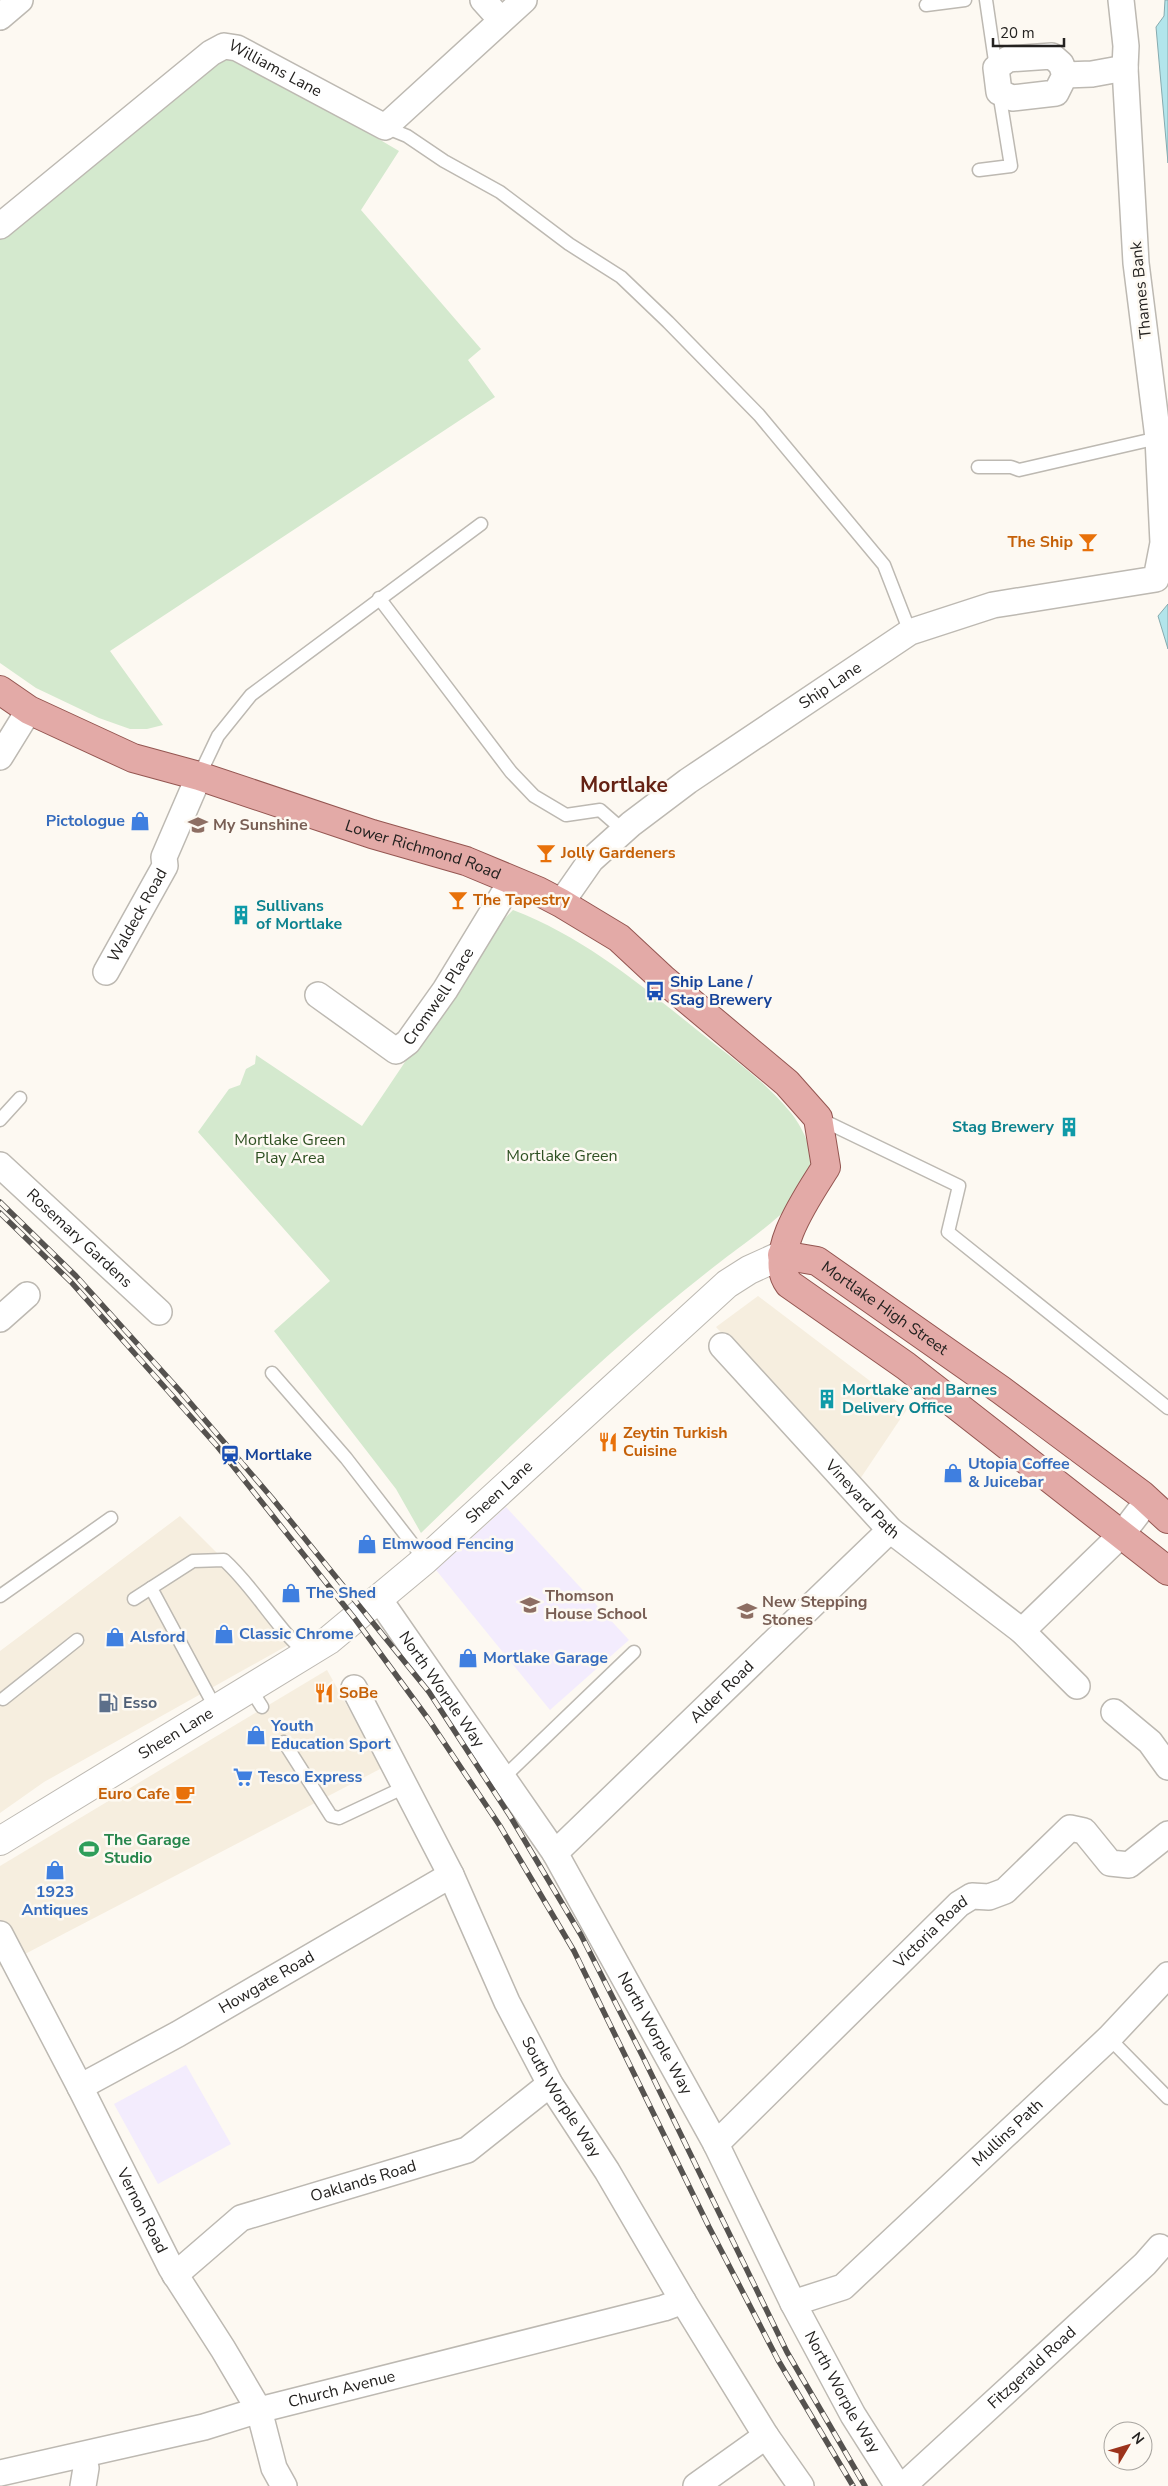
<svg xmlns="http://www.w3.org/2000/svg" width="1168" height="2486" font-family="'Nunito Sans',sans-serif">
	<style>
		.built { fill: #f6eedf }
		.education { fill: #f3ecfd }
		.green { fill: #d4e9ce }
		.water { fill: #b2e5eb; stroke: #87aaae }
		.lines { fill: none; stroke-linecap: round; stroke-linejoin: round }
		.lane-casing { stroke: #bdb9b2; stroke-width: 15 }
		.street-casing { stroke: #bdb9b2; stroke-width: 28 }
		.secondary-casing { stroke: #bdb9b2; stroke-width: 30 }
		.primary-casing { stroke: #945651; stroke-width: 30 }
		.lane { stroke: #fff; stroke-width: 12 }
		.street { stroke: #fff; stroke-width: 25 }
		.secondary { stroke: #fff; stroke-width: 28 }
		.primary { stroke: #e3aaa7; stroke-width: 28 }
		.rail-casing { stroke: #55524f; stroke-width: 5.5 }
		.rail { stroke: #fdf9f2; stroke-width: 4; stroke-dasharray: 11; stroke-linecap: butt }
		.labels { text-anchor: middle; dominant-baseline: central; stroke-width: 5; stroke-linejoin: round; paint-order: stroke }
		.street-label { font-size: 16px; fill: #242220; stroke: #fdf9f2 }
		.food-label { font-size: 16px; font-weight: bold; fill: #c56008; stroke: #fdf9f2; text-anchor: start }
		.shop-label { font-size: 16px; font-weight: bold; fill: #366cbe; stroke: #fdf9f2; text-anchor: start }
		.education-label { font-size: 16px; font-weight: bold; fill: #785e54; stroke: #fdf9f2; text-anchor: start }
		.culture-label { font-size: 16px; font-weight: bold; fill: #0d838f; stroke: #fdf9f2; text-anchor: start }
		.transit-label { font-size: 16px; font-weight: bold; fill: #164399; stroke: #fdf9f2; text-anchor: start }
		.park-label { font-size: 16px; fill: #2d4f21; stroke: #fdf9f2 }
		.service-label { font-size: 16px; font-weight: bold; fill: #4e5e75; stroke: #fdf9f2; text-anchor: start }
		.leisure-label { font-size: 16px; font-weight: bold; fill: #27864d; stroke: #fdf9f2; text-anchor: start }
		.district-label { font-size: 21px; font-weight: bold; fill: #652214; stroke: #fdf9f2 }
	</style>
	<rect width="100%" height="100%" fill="#fdf9f2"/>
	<g class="built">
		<path d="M758,1296L907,1409L858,1482L716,1327Z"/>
		<path d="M180,1516L224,1560L290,1644L44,1782L0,1813V1651Z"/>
		<path d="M327,1670L382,1768L0,1967V1866Z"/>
	</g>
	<g class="education">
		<path d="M506,1507L629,1640L550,1710L436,1570Z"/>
		<path d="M186,2065L231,2144L158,2184L114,2104Z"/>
	</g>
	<g class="green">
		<path d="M230,59L280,81L399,151L361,210L481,349L468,360L495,397L110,651L163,725L147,729H130L99,718L36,688L0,663V239L213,67L220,62Z"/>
		<path d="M513,910C586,938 642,986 702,1034C733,1059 766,1082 791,1113C803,1128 816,1155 812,1175C807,1200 745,1243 724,1259C616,1342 519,1438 421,1533L396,1489L274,1331L330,1281L198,1132L229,1089L240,1085L246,1069L255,1064L256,1055L362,1126L495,928Z"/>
	</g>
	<g class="water">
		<path d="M1165,0H1168V163L1156,27L1164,16Z"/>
		<path d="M1168,604V649L1158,616Z"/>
	</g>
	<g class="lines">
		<defs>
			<g id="lane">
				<path d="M986,0L996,68"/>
				<path d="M926,5L965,0"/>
				<path d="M385,127L407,136L444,161L500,192L569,244L621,277L668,322L759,415L884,565L910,632"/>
				<path d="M979,170L1011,166L999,92"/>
				<path d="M978,467H1011L1019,470L1158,438"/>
				<path d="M379,598L511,772L534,796L566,815L600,810L616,824L621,833"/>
				<path d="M199,776L218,736L251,695L481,524"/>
				<path d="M818,1118L959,1186L948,1232L1168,1408"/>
				<path d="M0,1120L20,1098"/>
				<path d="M272,1373L346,1458L425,1560"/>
				<path d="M0,1596L111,1518"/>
				<path d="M134,1599L151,1588"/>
				<path d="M250,1688L262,1707"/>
				<path d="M3,1699L77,1640"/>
				<path d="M216,1709L151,1588L193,1561L224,1560C255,1588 275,1627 307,1654"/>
				<path d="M284,1742L331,1816L339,1818L405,1787"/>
				<path d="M503,1778L634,1652"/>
				<path d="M1109,2038L1168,2098"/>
			</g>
			<g id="street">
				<path d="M483,0L501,20"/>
				<path d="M0,17L20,0"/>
				<path d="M1065,75L1056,93L1012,98L999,92L996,68L1008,59L1052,56L1061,64L1065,75L1092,74L1125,68"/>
				<path id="s1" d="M0,226L211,53L224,46L237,48L385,127L524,0"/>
				<path d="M0,757L29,710"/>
				<path id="s2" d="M561,903L591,860L631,824L688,781L910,632L993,605L1156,579L1163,543L1158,438L1136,263L1125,68L1126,46L1121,0"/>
				<path id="s3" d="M106,972L165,866L164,857L199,776"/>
				<path id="s4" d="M318,995L396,1051L408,1042L445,990L512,880"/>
				<path id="s5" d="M0,1165L159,1312"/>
				<path d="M0,1319L27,1295"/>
				<path id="s6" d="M722,1346L890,1530L1022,1631L1077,1686"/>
				<path id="s7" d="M379,1599L555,1853L716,2144L793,2303L853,2415L898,2486"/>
				<path d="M1022,1631L1122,1534L1148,1500"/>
				<path id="s8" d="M354,1688L451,1875L507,2002L550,2084L607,2171L683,2301L766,2436L801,2486"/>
				<path d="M1114,1712L1150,1742L1168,1767"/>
				<path id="s9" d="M555,1853L890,1530"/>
				<path id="s10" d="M0,1934L80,2087L171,2268L223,2349L259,2410L274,2468L284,2486"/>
				<path id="s11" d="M80,2087L178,2034L451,1875"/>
				<path id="s12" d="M716,2144L959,1904L972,1896L989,1897L1005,1891L1070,1828L1084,1831L1110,1863L1129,1865L1168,1834"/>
				<path id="s13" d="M175,2275L241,2218L467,2150L550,2084"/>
				<path id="s14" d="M793,2303L843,2287L1109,2038L1168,1975"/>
				<path d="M82,2456L86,2468L83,2486"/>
				<path id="s15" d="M0,2473L204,2427L259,2410L664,2308L683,2301"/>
				<path d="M696,2486L766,2436"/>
				<path id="s16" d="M903,2486L1145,2264L1160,2247"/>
			</g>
			<g id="secondary">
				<path id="s17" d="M0,1841L329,1640L425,1560L727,1284L749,1270L782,1255"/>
			</g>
			<g id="primary">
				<path id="s18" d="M0,690L29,710L133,758L199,776L372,834L466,861L538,891L561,903L619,938L663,979L787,1083L818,1118L826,1167C810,1193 766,1254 789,1284L906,1366L1168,1571"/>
				<path id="s19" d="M782,1255L817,1261L1001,1390L1142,1495L1168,1519"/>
			</g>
		</defs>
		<use href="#lane" class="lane-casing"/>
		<use href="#street" class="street-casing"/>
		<use href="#secondary" class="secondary-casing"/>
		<use href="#primary" class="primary-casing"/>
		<use href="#lane" class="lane"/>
		<use href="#street" class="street"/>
		<use href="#secondary" class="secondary"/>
		<use href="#primary" class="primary"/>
		<defs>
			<g id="rail">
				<path d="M0,1202L76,1276L181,1392L272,1498L429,1692L510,1816L581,1935L642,2055L787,2352L865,2486"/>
				<path d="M0,1213L71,1282L217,1446L355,1619L429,1720L500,1826L574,1951L709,2227L778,2360L853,2486"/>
			</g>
		</defs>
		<use href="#rail" class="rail-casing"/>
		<use href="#rail" class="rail"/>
	</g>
	<defs>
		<symbol id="bar-bare" viewBox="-9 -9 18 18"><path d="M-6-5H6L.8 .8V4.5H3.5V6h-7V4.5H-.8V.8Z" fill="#e8710a" stroke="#fdf9f2" stroke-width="2.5" paint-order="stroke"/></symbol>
		<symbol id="shop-bare" viewBox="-9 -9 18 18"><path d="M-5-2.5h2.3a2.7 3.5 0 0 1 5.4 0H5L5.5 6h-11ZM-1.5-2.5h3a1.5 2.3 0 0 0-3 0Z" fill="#3f7fe0" stroke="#fdf9f2" stroke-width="2.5" paint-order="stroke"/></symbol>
		<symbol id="school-bare" viewBox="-9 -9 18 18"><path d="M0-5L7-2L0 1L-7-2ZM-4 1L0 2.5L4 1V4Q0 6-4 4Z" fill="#8d6e63" stroke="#fdf9f2" stroke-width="2.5" paint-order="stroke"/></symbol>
		<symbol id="building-bare" viewBox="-9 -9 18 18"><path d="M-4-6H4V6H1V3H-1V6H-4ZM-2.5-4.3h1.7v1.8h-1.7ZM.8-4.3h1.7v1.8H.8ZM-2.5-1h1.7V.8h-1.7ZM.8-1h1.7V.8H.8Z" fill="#0f9aa8" stroke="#fdf9f2" stroke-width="2.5" paint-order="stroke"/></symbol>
		<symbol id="bus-bare" viewBox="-9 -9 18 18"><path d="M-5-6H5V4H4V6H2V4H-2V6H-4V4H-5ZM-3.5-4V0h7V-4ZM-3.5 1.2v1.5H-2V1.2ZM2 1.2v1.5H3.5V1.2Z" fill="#1a4fb4" stroke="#fdf9f2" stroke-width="2.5" paint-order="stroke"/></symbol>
		<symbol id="restaurant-bare" viewBox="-9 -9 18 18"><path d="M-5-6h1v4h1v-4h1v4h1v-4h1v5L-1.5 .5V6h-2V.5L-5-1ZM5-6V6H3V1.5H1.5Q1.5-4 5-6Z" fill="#e8710a" stroke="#fdf9f2" stroke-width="2.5" paint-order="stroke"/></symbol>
		<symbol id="station-bare" viewBox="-9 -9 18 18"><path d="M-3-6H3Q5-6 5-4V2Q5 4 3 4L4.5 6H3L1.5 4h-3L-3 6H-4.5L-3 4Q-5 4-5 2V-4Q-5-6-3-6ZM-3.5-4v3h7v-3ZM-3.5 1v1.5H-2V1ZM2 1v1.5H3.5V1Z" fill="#1a4fb4" stroke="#fdf9f2" stroke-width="2.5" paint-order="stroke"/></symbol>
		<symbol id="fuel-bare" viewBox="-9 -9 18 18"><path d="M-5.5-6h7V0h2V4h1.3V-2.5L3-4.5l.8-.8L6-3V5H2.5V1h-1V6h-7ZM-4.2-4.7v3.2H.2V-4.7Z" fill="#5c6f8a" stroke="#fdf9f2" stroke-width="2.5" paint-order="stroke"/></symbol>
		<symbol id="supermarket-bare" viewBox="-9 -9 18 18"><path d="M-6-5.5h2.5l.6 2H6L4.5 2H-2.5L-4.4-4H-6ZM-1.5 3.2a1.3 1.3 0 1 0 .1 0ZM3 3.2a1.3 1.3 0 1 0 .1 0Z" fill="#3f7fe0" stroke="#fdf9f2" stroke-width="2.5" paint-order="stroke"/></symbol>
		<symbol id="cafe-bare" viewBox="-9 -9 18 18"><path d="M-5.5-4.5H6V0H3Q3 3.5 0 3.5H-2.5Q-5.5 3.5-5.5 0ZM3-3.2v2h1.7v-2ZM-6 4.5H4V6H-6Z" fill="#e8710a" stroke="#fdf9f2" stroke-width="2.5" paint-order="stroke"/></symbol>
		<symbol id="stadium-bare" viewBox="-9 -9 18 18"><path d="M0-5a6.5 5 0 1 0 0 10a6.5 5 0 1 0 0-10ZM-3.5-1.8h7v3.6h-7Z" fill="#2e9e5b" stroke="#fdf9f2" stroke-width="2.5" paint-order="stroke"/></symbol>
	</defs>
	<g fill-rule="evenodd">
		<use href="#bar-bare" x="1074" y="528" width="28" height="28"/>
		<use href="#shop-bare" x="126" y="807" width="28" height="28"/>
		<use href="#school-bare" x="184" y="811" width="28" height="28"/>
		<use href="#bar-bare" x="532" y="839" width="28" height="28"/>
		<use href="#bar-bare" x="444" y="886" width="28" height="28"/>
		<use href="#building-bare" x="227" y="901" width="28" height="28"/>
		<use href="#bus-bare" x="641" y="977" width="28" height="28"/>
		<use href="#building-bare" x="1055" y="1113" width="28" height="28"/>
		<use href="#building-bare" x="813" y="1385" width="28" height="28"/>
		<use href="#restaurant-bare" x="594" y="1428" width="28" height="28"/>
		<use href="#station-bare" x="216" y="1441" width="28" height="28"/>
		<use href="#shop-bare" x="939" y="1459" width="28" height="28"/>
		<use href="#shop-bare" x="353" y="1530" width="28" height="28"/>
		<use href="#shop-bare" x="277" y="1579" width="28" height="28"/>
		<use href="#school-bare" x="516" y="1591" width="28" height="28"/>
		<use href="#school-bare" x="733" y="1597" width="28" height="28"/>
		<use href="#shop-bare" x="210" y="1620" width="28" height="28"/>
		<use href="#shop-bare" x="101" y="1623" width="28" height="28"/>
		<use href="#shop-bare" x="454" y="1644" width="28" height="28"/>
		<use href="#restaurant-bare" x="310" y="1679" width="28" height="28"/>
		<use href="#fuel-bare" x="94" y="1689" width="28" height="28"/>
		<use href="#shop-bare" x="242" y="1721" width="28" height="28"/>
		<use href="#supermarket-bare" x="229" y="1763" width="28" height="28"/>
		<use href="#cafe-bare" x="171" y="1780" width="28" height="28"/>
		<use href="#stadium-bare" x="75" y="1835" width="28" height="28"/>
		<use href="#shop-bare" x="41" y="1856" width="28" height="28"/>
	</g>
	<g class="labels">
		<g class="street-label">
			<text stroke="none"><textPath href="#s1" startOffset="344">Williams Lane</textPath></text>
			<text transform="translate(1141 290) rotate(-96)">Thames Bank</text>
			<text stroke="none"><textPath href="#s2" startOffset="349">Ship Lane</textPath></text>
			<text stroke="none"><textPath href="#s18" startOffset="454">Lower Richmond Road</textPath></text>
			<text stroke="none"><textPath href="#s3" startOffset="65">Waldeck Road</textPath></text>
			<text stroke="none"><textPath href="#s4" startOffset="166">Cromwell Place</textPath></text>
			<text stroke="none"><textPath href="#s5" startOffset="108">Rosemary Gardens</textPath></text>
			<text stroke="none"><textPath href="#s19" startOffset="118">Mortlake High Street</textPath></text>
			<text stroke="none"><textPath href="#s17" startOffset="611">Sheen Lane</textPath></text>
			<text stroke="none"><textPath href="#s6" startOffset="208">Vineyard Path</textPath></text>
			<text stroke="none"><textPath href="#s7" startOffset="110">North Worple Way</textPath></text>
			<text stroke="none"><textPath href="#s9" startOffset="232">Alder Road</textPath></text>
			<text stroke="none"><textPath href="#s17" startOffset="206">Sheen Lane</textPath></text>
			<text stroke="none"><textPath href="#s12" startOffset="302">Victoria Road</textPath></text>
			<text stroke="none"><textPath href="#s11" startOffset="214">Howgate Road</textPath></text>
			<text stroke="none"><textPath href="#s7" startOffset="515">North Worple Way</textPath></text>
			<text stroke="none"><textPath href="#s8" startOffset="459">South Worple Way</textPath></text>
			<text stroke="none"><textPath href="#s14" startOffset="278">Mullins Path</textPath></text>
			<text stroke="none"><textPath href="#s13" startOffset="215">Oaklands Road</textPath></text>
			<text stroke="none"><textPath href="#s10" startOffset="311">Vernon Road</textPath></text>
			<text stroke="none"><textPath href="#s16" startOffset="175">Fitzgerald Road</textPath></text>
			<text stroke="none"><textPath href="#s15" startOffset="352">Church Avenue</textPath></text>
			<text stroke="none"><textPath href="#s7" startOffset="920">North Worple Way</textPath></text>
		</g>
		<g class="food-label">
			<text x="1073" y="542" text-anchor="end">The Ship</text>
			<text x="561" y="853">Jolly Gardeners</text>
			<text x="473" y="900">The Tapestry</text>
			<text x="623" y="1433">Zeytin Turkish<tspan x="623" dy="18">Cuisine</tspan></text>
			<text x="339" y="1693">SoBe</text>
			<text x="170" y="1794" text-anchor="end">Euro Cafe</text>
		</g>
		<g class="shop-label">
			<text x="125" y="821" text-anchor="end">Pictologue</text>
			<text x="968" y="1464">Utopia Coffee<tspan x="968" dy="18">&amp; Juicebar</tspan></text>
			<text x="382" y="1544">Elmwood Fencing</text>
			<text x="306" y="1593">The Shed</text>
			<text x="239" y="1634">Classic Chrome</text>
			<text x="130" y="1637">Alsford</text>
			<text x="483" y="1658">Mortlake Garage</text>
			<text x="271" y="1726">Youth<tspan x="271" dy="18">Education Sport</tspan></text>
			<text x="258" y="1777">Tesco Express</text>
			<text x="55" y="1892" text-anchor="middle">1923<tspan x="55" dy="18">Antiques</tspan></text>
		</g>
		<g class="education-label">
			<text x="213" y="825">My Sunshine</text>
			<text x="545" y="1596">Thomson<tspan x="545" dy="18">House School</tspan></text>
			<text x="762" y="1602">New Stepping<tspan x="762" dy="18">Stones</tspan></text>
		</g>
		<g class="culture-label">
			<text x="256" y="906">Sullivans<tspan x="256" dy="18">of Mortlake</tspan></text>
			<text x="1054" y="1127" text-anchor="end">Stag Brewery</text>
			<text x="842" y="1390">Mortlake and Barnes<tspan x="842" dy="18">Delivery Office</tspan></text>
		</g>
		<g class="transit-label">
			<text x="670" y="982">Ship Lane /<tspan x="670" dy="18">Stag Brewery</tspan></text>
			<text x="245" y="1455">Mortlake</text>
		</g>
		<g class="park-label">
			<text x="290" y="1140">Mortlake Green<tspan x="290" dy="18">Play Area</tspan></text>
			<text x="562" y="1156">Mortlake Green</text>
		</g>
		<g class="service-label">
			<text x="123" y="1703">Esso</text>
		</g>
		<g class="leisure-label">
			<text x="104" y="1840">The Garage<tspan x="104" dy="18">Studio</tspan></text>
		</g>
		<g class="district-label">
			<text x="624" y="785">Mortlake</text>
		</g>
	</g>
	<g transform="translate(1128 2446) rotate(52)"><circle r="24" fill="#fdf9f2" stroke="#a6a39e"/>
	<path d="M0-4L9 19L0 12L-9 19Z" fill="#9c331c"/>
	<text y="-8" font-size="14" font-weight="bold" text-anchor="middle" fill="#242220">N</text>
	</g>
	<path d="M993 38v8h71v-8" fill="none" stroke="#242220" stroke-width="2.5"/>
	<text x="1000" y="38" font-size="15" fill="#242220" stroke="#fdf9f2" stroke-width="4" paint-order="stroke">20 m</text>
</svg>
